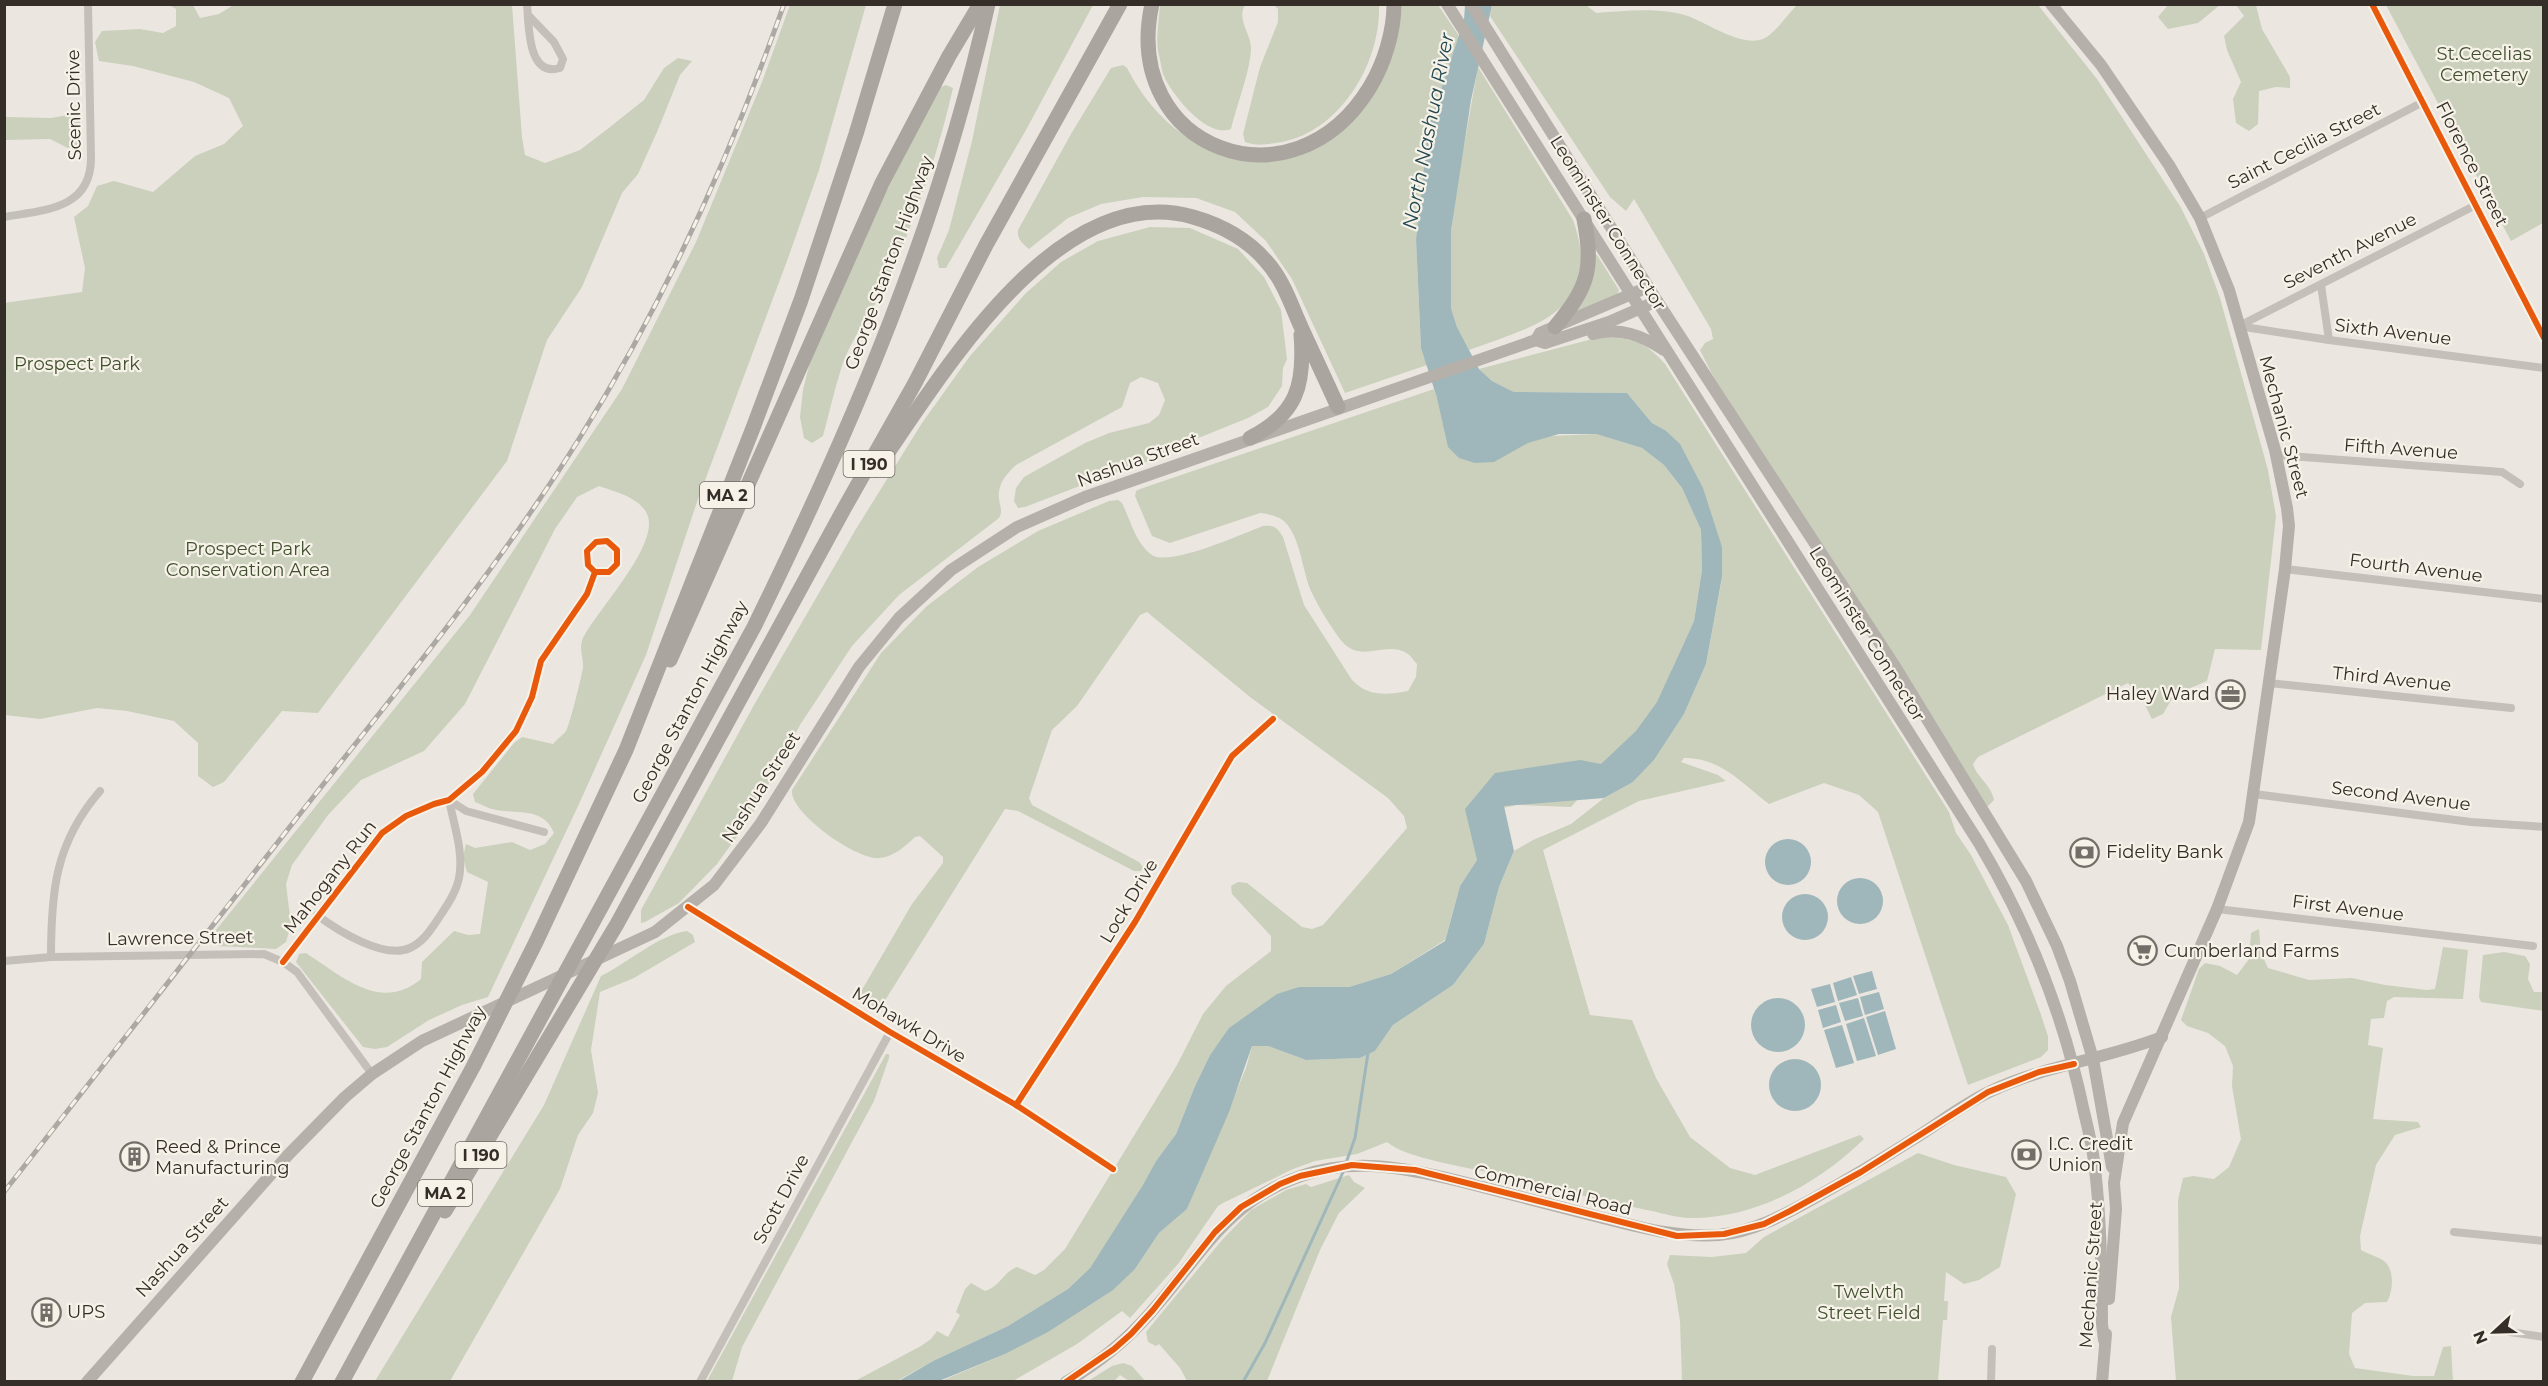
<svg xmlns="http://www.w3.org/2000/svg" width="2548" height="1386" font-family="Montserrat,sans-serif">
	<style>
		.green { fill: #cad0bc }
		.water { fill: #9fb7ba }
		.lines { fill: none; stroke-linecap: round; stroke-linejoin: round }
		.stream { stroke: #9fb7ba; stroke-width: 3 }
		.street { stroke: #c4bfb9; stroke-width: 8 }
		.secondary { stroke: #b5b0aa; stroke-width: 12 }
		.highway { stroke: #aaa69f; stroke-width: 15 }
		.rail-casing { stroke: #aca8a3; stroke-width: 5 }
		.rail { stroke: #f7f2e8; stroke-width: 3; stroke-dasharray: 9; stroke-linecap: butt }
		.cycleway-casing { stroke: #f7f2e8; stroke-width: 10 }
		.cycleway { stroke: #e8590c; stroke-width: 6 }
		.labels { text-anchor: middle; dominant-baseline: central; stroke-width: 4.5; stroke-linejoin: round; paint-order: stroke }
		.shield { fill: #f7f2e8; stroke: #6e6862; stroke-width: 1.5 }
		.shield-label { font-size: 16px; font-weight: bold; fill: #342d28 }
		.park-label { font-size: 18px; fill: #40502f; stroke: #f7f2e8 }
		.street-label { font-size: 18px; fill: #342d28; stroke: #f7f2e8 }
		.poi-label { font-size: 18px; fill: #342d28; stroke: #f7f2e8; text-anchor: start }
		.water-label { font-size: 20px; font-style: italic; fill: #224952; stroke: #f7f2e8 }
	</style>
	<rect width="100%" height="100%" fill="#ebe7e0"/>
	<g class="green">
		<path d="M235,4L512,5L522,137L525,155L545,163L580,150L610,127L644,100L664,68L678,58L692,61L680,75L657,132L638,174L622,193L582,287L547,340L507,461L318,713L282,711L224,782L213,787L198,776V743L174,721L127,711L97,708L40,719L5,715L4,303L82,292L85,268L74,217L88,206L97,186L114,181L153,192L195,156L224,144L243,126L229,98L194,82L133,66L99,61L95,42L102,31L140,29L163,33L176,26V9L169,5H193L200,18L219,14Z"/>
		<path d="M1492,4L1586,5L1596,13C1626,11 1659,7 1688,16C1707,23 1744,49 1765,38C1775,33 1789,13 1797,5H2038L2097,79L2180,206L2204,254L2220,298L2268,470L2276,516L2261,650L2215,649L2207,681L2174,695L2163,714L2152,719L2144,703L2128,683L1978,757L1973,764C1977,778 1991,784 1994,800L1987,807L1713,376L1700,350L1705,343L1713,339L1711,329L1634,199L1626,211L1610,197L1490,16Z"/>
		<path d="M2169,4H2220V5L2198,23L2168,29L2158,17Z"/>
		<path d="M790,5H866L819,170L787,261L698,499L646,655L579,804L488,997L462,1005L429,1020L387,1047L375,1049L363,1047L296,962L299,954L306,953C342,976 380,1013 421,979L422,962L454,931L468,935L480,934L488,882L467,872L463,857L466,844L475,848L512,842L530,850L545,844L554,833C543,806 516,815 492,809C487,808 481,804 475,802L473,794L514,743L522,737L553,744C557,739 563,735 566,731C570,724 581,678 583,668C584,659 579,650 582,641C593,613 669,538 644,509C634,496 613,491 599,486L577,497L555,529L465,704L424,751L361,780L328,815L292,865L286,884L291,925L286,942L276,949L218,946L216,930L470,615L622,389L696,242L762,82Z"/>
		<path d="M1000,5H1093L1026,130L946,268H939L937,258L949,230L972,141Z"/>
		<path d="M1160,5H1245C1236,20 1252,34 1251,50C1250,71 1236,108 1231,129C1207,139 1171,94 1163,74C1161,67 1160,58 1158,51C1156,37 1159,19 1160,5Z"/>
		<path d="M1274,5H1379C1381,62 1341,131 1282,142C1268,144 1258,147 1245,142L1243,134L1260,67L1278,22V9Z"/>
		<path d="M1398,5H1438L1459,36L1428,129L1416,239L1421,348L1427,365L1345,393L1292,279L1266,241L1235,212L1196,198L1143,197L1101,204L1068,218L1029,249C1022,243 1017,239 1018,230L1071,134L1111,68L1123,65L1127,68C1162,137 1234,182 1311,150C1330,141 1348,128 1360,111C1383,80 1388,41 1398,5Z"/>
		<path d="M2236,5H2256L2262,29L2290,77V88L2276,87L2259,91L2258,124L2249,131L2236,123L2233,99L2241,82L2227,50L2224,36L2244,16Z"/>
		<path d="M2386,5H2543V223L2511,241Z"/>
		<path d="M1478,67L1573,220C1605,310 1536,326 1469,350L1457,327L1451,308V231L1457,185Z"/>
		<path d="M946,85L953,88C938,154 916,218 888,280C874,310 851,337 841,369C834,391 829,414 823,436L812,443L804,438L800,417L803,390L811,358L868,227L934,98L941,87Z"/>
		<path d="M74,114L80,120L78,145L68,148L50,139L5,140V117L51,118Z"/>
		<path d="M1150,227L1190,228L1238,249L1264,277L1281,310L1287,359L1283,368L1282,386L1268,407L1248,418L1176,447L1161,457L1103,477L1025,507L1018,508L1014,501L1016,488L1024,477L1085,443L1109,433L1149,423L1159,415L1165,400L1158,383L1141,377L1130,383L1122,407L1016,465C1006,474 997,485 999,499C1000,507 1003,511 999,518L899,595L852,646L800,725L751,817L717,864L679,903L645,922L641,923V910L754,705L856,529L922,423L970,356L1025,294L1061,262L1098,241Z"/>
		<path d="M1594,255H1597L1619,290L1617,294L1574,314Z"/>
		<path d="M1600,337C1631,338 1644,340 1665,364L1949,812L1956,833L1971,855L2008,925L2040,1012L2048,1036V1050L2041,1057L1968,1085L1878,812L1859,795L1824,783L1769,804C1741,783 1722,758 1684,758L1681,762L1718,775L1726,781L1639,801L1543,850L1590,1015L1632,1020L1656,1078L1690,1137L1730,1168L1755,1175L1860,1135L1864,1139C1820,1182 1759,1217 1695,1218C1678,1219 1659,1212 1642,1209C1593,1199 1544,1186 1496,1174C1468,1167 1407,1159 1387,1142L1357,1154L1315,1161L1293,1169L1223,1203L1218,1206L1178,1264L1130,1318L1122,1311L1077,1344L1013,1381L939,1382L1005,1354L1135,1269L1159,1233L1187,1209L1246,1068L1252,1046H1268L1306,1060L1360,1058L1375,1051L1393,1025L1453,985L1484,944L1499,887L1514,851L1533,840L1571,824L1604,798L1633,782L1654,760L1684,714L1706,664L1722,578V547L1665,430L1652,423L1627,393L1514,392L1492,381L1479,369Z"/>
		<path d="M1434,389L1437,398L1551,436L1596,434L1642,448L1664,465L1682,488L1701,530L1702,570L1694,621L1672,669L1666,701L1571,807L1517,805L1498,809L1477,860L1460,886L1445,940L1391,974L1349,987H1299L1252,1012L1230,1028L1210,1055L1195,1086L1176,1134L1156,1161L1144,1185L1090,1268L1068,1289L1008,1326L933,1361L897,1381H855L921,1346L931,1339L937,1331L948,1337L960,1315L956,1312L965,1289L971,1283L985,1291C1001,1286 1002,1273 1017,1267L1035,1275L1044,1270L1065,1249L1177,1065L1203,1014L1226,986L1271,951V936L1232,894L1231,886L1238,882L1247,883L1302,927L1312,929L1323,925L1407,828L1404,816L1388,798L1250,697L1147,612L1140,615L1077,706L1052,730L1029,798L1032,805L1139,862L1143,867L1141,871H1134L1018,811L1005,809L884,1002C875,1010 871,1009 862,1003L859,995L912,904L943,863V857L920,836L915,837C904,847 895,856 880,858C858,861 789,813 792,790L881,653L927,606L978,567L1038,531L1109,501L1118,500L1122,503C1130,519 1136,544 1152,555C1169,567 1242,534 1263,526C1274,525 1277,527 1283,537L1304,605L1352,680C1368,697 1387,695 1408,691L1416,677L1417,664C1414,661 1411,656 1408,654C1384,638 1359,669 1337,635C1327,621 1318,606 1311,591C1302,570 1301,539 1285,522C1279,516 1269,514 1260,513L1170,543L1152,536L1135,496L1136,491L1140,489Z"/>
		<path d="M2259,929L2261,953L2268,968L2309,980L2352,978L2385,985L2427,990L2435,989L2443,947L2468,950L2463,999L2394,997L2387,1001L2384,1018L2371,1019L2368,1045L2383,1048L2373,1119L2418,1122L2421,1127L2395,1135L2376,1165L2360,1236L2361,1250C2368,1254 2377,1256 2384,1261C2395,1269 2393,1292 2387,1302L2365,1303L2352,1313L2349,1354L2355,1368L2413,1376H2434L2443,1347L2451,1346L2453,1381H2176L2171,1317L2179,1288L2178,1200L2183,1178L2193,1176L2214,1179L2229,1167L2241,1139L2232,1086L2233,1066L2225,1046L2208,1033L2187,1026L2181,1020L2199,969L2205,963L2220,966L2237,975L2249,959L2251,933Z"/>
		<path d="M687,931L693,935L695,942L634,978L600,992L591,1050L598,1093L593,1113L578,1135L560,1189L450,1381H375L544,1105L601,976C628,963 658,935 687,931Z"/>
		<path d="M2504,952L2525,956L2530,964L2528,979L2534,992H2543V1011L2481,1002L2479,997L2483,955Z"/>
		<path d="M886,1054H889V1058L874,1101L742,1347L732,1381H707Z"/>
		<path d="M1918,1153L1954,1165L2006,1177L2016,1194L2000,1267L1979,1280L1964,1284L1946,1272L1944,1301H1948L1947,1320H1943L1938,1381H1682L1680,1321L1674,1284L1667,1264L1670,1255L1712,1257L1746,1253L1764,1237Z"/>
		<path d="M1349,1175L1354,1182L1365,1188L1339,1213L1320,1250L1267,1381H1187L1180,1368L1159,1344L1156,1346L1148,1342L1146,1332L1222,1240L1251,1210L1286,1190L1306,1184L1311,1187Z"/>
		<path d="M1123,1363L1132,1366L1145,1381H1129L1120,1375L1114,1381H1088L1112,1366Z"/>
	</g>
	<g class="water">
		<path d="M1465,5H1492L1471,100L1451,231V308L1457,327L1479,369L1492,381L1514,392L1627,393L1652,423L1665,430L1680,444L1703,488L1722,547V577L1706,664L1684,714L1654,760L1633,782L1604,798L1504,806L1514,851L1499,887L1484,944L1453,985L1393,1025L1375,1051L1360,1058L1306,1060L1268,1046H1252L1229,1112L1187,1209L1159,1233L1135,1269L1113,1290L1048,1332L1005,1354L939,1381L897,1382L933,1361L1008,1326L1068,1289L1090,1268L1143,1185L1156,1161L1176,1134L1195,1086L1210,1055L1229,1028L1277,994L1299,987H1349L1391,974L1445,941L1460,886L1477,860L1465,809L1495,773L1580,760L1601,764L1636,731L1657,702L1694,621L1702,570L1701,530L1682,488L1664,465L1642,448L1596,434H1559L1528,443L1494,462L1475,463L1459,458L1448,447L1437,398L1421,348L1416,239L1428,129L1464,20Z"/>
		<circle cx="1788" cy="862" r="23"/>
		<circle cx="1860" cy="901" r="23"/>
		<circle cx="1805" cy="917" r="23"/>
		<path d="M1872,971L1877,989L1859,994L1853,976Z"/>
		<path d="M1851,977L1857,995L1838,1001L1833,983Z"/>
		<path d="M1830,984L1835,1002L1817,1007L1811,989Z"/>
		<path d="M1879,992L1884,1009L1865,1015L1860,997Z"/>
		<path d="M1858,998L1863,1016L1845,1021L1839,1003Z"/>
		<circle cx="1778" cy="1025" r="27"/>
		<path d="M1836,1005L1841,1022L1823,1028L1818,1010Z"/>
		<path d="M1885,1011L1896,1049L1878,1055L1866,1017Z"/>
		<path d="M1864,1018L1876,1056L1857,1061L1846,1024Z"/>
		<path d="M1842,1025L1854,1063L1836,1068L1824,1030Z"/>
		<circle cx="1795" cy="1085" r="26"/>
	</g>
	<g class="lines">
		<g class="stream">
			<path d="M1346,1163L1355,1138L1368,1053"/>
			<path d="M1243,1382L1265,1343L1344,1170"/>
		</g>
		<g class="street">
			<path d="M527,4C529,24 527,78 560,68L563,59L554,42L529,16"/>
			<path d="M2372,4L2544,338"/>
			<path d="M4,217C43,210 91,210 91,158L88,4"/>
			<path d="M2200,218L2423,102"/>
			<path d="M2321,285L2329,340"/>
			<path d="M2238,326L2329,340L2544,368"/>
			<path d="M2239,326L2476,205"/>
			<path d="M2276,455L2502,472L2520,484"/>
			<path d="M2285,569L2544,599"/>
			<path d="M2269,683L2511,708"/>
			<path d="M2254,794L2471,822L2544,827"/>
			<path d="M449,800L466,811L544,832"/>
			<path d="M688,907L890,1032L1016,1105L1113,1169"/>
			<path d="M2217,909L2533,946"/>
			<path d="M317,915C337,930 384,960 410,948C423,942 430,931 438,919C446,907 456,893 459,878C464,853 454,825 449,800"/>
			<path d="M51,957C51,892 55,843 100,791"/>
			<path d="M4,961L51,957L264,954L283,962L297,972L372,1074"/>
			<path d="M283,962L382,833L406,816L434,804L449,800L482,772L516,731L532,697L541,661L587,594L595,572H609L617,564V550L607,541L596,542L587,551L588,565L595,572"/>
			<path d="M1016,1105L1135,922L1232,756L1273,719"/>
			<path d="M2454,1232L2544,1241"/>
			<path d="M2510,1332L2544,1337"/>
			<path d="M700,1382L890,1032"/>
			<path d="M1991,1382L1992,1349"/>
		</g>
		<g class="secondary">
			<path d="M1447,4L1979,843C2029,927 2064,1016 2084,1112C2088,1128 2092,1145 2094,1161C2101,1215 2102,1270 2102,1324L2104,1340"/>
			<path d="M1471,4L1657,301L1894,665L2026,881L2057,946L2070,981L2093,1059L2112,1167"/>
			<path d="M2051,4L2101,65L2169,165L2200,218L2229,290L2275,450L2287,508L2289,526L2285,569L2249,822L2217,909L2123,1123L2114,1183L2116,1209L2109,1299"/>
			<path d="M1593,334C1620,327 1641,335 1664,350"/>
			<path d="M1536,340L1545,343L1609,322L1657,301"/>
			<path d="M87,1382L289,1154L345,1097L372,1074L422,1041L655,932L714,885L761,823L859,667L899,618L951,570L1017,527L1085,497L1536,340L1540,333L1648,287"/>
			<path d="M1066,1382C1099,1363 1128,1339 1152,1311C1201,1256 1226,1202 1301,1176C1354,1157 1406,1168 1459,1181C1503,1192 1547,1204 1591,1215C1635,1226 1673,1238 1719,1235C1752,1232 1782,1216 1811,1200C1845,1181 1879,1161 1912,1140C1938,1124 1963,1104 1991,1091C2046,1065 2106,1059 2162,1037"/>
			<path d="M2102,1382L2106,1334"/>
		</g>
		<g class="highway">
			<path d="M1152,4C1120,149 1293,214 1370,87C1384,64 1394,32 1394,4"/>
			<path d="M1555,327C1588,287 1594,270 1584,219"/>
			<path d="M1250,438C1297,414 1305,385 1301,335"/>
			<path d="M876,470C940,378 1057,178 1193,217C1221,225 1247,239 1266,261C1284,281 1291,305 1302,329C1314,355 1326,381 1338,407"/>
			<path d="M670,660L882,183L949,56L980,4"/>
			<path d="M445,1211L617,924L845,507L915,383L986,245L1120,4"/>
			<path d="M302,1382L473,1067L536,942L626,750L753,428L801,300L856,134L895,4"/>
			<path d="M342,1382L754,627C853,425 939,225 988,4"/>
		</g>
		<defs>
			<path id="rail" d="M4,1192C107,1060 210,928 314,796C406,680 500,565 579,439C664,303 731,155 784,4"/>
		</defs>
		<use href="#rail" class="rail-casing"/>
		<use href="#rail" class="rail"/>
		<defs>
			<g id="cycleway">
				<path d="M2372,4L2544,338"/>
				<path d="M688,907L890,1032L1016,1105L1113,1169"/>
				<path d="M283,962L382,833L406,816L434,804L449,800L482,772L516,731L532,697L541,661L587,594L595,572H609L617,564V550L607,541L596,542L587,551L588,565L595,572"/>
				<path d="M1016,1105L1135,922L1232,756L1273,719"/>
				<path d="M1066,1382L1114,1349L1131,1334L1153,1310L1215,1232L1241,1207L1280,1184L1300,1176L1352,1165L1415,1170L1677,1236L1724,1234L1764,1224L1790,1211L1861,1172L1988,1092L2039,1072L2074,1064"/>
			</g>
		</defs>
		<use href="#cycleway" class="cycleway-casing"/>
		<use href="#cycleway" class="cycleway"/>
	</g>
	<defs>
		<symbol id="office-ring" viewBox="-11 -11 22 22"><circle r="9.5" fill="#f7f2e8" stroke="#746e68" stroke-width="1.5"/><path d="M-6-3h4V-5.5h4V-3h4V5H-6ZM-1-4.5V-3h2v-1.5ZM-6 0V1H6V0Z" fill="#746e68"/></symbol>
		<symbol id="bank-ring" viewBox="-11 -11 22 22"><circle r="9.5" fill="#f7f2e8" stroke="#746e68" stroke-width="1.5"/><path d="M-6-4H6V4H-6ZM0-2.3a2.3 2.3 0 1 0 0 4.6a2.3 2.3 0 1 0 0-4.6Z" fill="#746e68"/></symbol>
		<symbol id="supermarket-ring" viewBox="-11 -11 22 22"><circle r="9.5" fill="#f7f2e8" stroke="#746e68" stroke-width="1.5"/><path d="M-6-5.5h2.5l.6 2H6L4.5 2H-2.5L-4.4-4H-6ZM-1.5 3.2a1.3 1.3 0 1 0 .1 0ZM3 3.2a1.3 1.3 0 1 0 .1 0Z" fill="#746e68"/></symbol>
		<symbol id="building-ring" viewBox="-11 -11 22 22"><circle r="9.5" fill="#f7f2e8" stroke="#746e68" stroke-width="1.5"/><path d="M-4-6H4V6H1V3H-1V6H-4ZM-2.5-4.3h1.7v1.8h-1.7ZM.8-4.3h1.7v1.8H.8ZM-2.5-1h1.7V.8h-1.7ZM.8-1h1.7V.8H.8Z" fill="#746e68"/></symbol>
	</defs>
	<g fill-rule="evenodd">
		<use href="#office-ring" x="2214" y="678" width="33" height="33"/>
		<use href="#bank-ring" x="2068" y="836" width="33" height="33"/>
		<use href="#supermarket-ring" x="2126" y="934" width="33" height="33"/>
		<use href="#bank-ring" x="2010" y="1138" width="33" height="33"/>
		<use href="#building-ring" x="118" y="1140" width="33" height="33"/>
		<use href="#building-ring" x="30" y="1296" width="33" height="33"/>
	</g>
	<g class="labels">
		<g class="shield">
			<rect x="843.5" y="451" width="51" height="26" rx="4.5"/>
			<rect x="700" y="482" width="54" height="26" rx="4.5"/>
			<rect x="455.5" y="1142" width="51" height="26" rx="4.5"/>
			<rect x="418" y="1180" width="54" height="26" rx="4.5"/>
		</g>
		<g class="shield-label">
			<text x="869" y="464">I 190</text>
			<text x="727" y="495">MA 2</text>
			<text x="481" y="1155">I 190</text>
			<text x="445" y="1193">MA 2</text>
		</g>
		<g class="park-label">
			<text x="2484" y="54">St.Cecelias<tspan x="2484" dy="21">Cemetery</tspan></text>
			<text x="77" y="364">Prospect Park</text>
			<text x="248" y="549">Prospect Park<tspan x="248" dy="21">Conservation Area</tspan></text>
			<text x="1869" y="1292">Twelvth<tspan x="1869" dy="21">Street Field</tspan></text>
		</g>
		<g class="street-label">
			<text transform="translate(74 105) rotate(-91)">Scenic Drive</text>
			<text transform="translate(2304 146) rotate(-27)">Saint Cecilia Street</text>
			<text transform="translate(2472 164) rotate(63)">Florence Street</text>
			<text transform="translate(1608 223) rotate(58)">Leominster Connector</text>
			<text transform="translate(2350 251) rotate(-27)">Seventh Avenue</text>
			<text transform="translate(889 263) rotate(-70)">George Stanton Highway</text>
			<text transform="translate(2393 332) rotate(7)">Sixth Avenue</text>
			<text transform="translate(2284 427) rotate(75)">Mechanic Street</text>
			<text transform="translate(2401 449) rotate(4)">Fifth Avenue</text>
			<text transform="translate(1138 460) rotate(-20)">Nashua Street</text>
			<text transform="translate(2416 568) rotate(7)">Fourth Avenue</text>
			<text transform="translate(1867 634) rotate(58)">Leominster Connector</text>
			<text transform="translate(2392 679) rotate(6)">Third Avenue</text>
			<text transform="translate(690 702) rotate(-62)">George Stanton Highway</text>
			<text transform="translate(761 787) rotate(-57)">Nashua Street</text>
			<text transform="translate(2401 796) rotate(7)">Second Avenue</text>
			<text transform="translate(330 877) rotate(-52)">Mahogany Run</text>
			<text transform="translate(1129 901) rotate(-59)">Lock Drive</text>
			<text transform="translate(2348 908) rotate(7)">First Avenue</text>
			<text transform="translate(180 938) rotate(-1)">Lawrence Street</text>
			<text transform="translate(909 1025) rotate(31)">Mohawk Drive</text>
			<text transform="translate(428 1107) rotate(-62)">George Stanton Highway</text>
			<text transform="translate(1553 1190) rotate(14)">Commercial Road</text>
			<text transform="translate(781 1199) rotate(-62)">Scott Drive</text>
			<text transform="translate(182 1247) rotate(-48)">Nashua Street</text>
			<text transform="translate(2091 1275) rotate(-86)">Mechanic Street</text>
		</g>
		<g class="poi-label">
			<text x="2210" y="694" text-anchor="end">Haley Ward</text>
			<text x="2106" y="852">Fidelity Bank</text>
			<text x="2164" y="951">Cumberland Farms</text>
			<text x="2048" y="1144">I.C. Credit<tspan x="2048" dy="21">Union</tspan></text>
			<text x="155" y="1147">Reed &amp; Prince<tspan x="155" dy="21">Manufacturing</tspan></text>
			<text x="67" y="1312">UPS</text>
		</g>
		<g class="water-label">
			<text transform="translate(1428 131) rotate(-79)">North Nashua River</text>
		</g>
	</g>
	<rect width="2548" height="1386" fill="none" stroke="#342d28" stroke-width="12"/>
	<g transform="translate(2494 1332) rotate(248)" stroke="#f7f2e8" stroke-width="4.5" paint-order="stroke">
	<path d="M0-4.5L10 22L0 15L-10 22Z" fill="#342d28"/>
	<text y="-9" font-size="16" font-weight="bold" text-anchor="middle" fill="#342d28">N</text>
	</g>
</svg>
